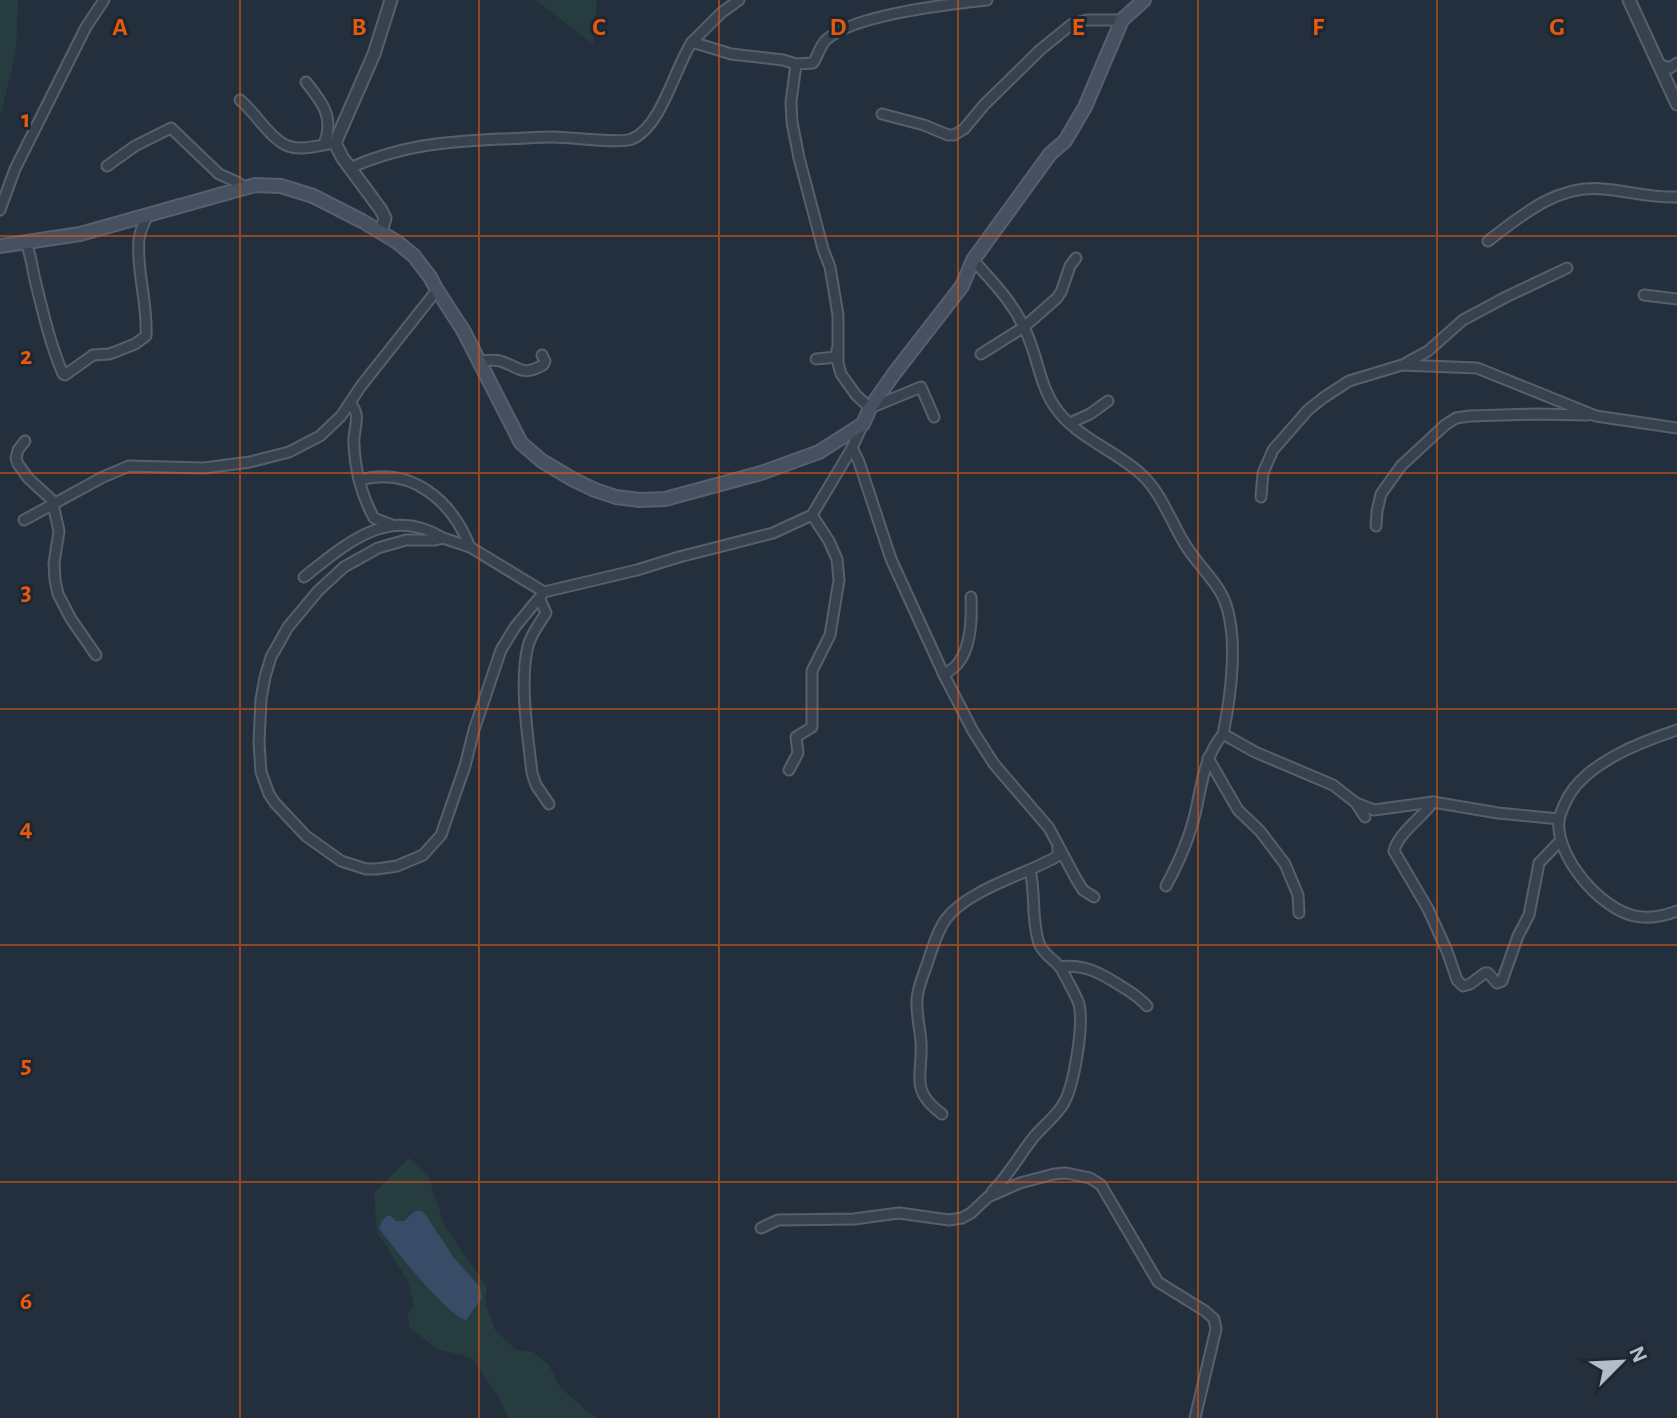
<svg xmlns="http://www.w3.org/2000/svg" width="1677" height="1418" font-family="'Alegreya Sans',sans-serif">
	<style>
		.green { fill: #263c3f }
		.water { fill: #394c67 }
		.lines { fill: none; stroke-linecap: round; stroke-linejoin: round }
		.minor-casing { stroke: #565f6c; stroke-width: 13 }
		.tertiary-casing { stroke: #565f6c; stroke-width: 15 }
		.secondary-casing { stroke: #565f6c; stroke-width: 16 }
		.minor { stroke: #38414e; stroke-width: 9 }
		.tertiary { stroke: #38414e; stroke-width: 11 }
		.secondary { stroke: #465061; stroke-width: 12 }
		.grid { fill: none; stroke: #e8590c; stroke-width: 2; stroke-opacity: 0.55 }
		.grid-label { font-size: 26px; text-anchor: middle; font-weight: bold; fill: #e8590c; stroke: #1d2633; stroke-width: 6; stroke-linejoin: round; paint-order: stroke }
	</style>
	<rect width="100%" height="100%" fill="#242f3e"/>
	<g class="green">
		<path d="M0,0H18L16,49L2,111L0,113Z"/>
		<path d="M536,0H597L593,44Z"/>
		<path d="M409,1158L428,1176L445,1227L487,1287L485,1301L495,1330L516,1350L533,1352L548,1364L561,1388L589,1413L597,1418H508L501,1401L472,1358L437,1349L409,1327L408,1313L414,1307L408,1281L377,1232L374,1193Z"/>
	</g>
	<path class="water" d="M415,1211H422L425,1214L454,1258L480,1287L482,1298L466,1320C448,1317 392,1246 379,1228L382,1221L387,1216H391L396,1221H404Z"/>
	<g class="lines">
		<defs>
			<g id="minor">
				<path d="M692,42L721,13L739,0"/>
				<path d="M796,64L791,102L792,122L799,158L823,249L830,267L838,315V363L841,374L856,395L870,408L921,387L934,417"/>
				<path d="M1658,64L1670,68L1677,63"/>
				<path d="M306,82C322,102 335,118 324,144"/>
				<path d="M240,100C255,112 271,140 288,146C302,151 320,145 335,143"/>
				<path d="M882,114L924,125L948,135H954L964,129L984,105L1040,50L1072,24L1087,20H1122"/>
				<path d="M107,166L135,146L171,128L219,174L237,182L244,187"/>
				<path d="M350,168C401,145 443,142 498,139C517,139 535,137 553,137C570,137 619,144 632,139C662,126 675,67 692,42L731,54L783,60L796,64L813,63C818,56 819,48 825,41C850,15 949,4 987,0"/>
				<path d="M0,210L15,169L86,27L104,0"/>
				<path d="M1488,241C1522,215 1558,184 1603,189C1628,191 1652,198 1677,197"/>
				<path d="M26,243C31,255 32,267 35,280C43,312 50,344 63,374L65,375L93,355L109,354L115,352L135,344L146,336C148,303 136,271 139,239C140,230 144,223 148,215"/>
				<path d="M973,260C996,285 1017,307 1029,339C1038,361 1041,387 1055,407C1075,437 1115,450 1141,474C1160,491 1170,519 1183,541C1194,561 1212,576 1222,595C1240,631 1231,696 1223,734L1255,752L1333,785L1356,803L1374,810L1433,802L1498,813L1559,819"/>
				<path d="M1644,295L1677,299"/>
				<path d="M981,354L1024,327L1057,298L1061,292L1070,266L1076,258"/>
				<path d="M816,359L836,357L837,350"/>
				<path d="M480,361C487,361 494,359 500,361C520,367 521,377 543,365L545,361L542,355"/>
				<path d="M1406,363L1428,351L1463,320L1506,297L1567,268"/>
				<path d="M350,403C363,416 352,430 354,445C355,469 362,496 374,518L392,525"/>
				<path d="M1070,423L1090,414L1108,401"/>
				<path d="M25,441L18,450L16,458L18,464L28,478L52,500L59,531L54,563L55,580L58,594L71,619L96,655"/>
				<path d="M852,448L859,462L891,559L944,675L973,731L994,764L1049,828L1075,877L1083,890L1094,897"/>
				<path d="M360,480C412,466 452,501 470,547"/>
				<path d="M1261,497L1263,473L1273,450L1308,410L1323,398L1349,381L1402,365L1477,368L1596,416L1677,428"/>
				<path d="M24,520L103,477L129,466L204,468L250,462L289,452L320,436L341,416L361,386L437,290"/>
				<path d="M1376,526L1377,511L1381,494L1401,466L1445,425L1456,418L1470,416L1537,414L1588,415"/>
				<path d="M304,577C345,545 388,504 443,538"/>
				<path d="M544,592L515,627L501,650L474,730L465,766L441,835L423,855L397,866L377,869H366L341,861L306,836L275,803L269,794L261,772L259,743L261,699L265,677L271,657L288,627L318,591L344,567L378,548L406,540H435L443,538L470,547L544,592L637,570L679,557L773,533L812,515L852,448L863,424"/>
				<path d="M540,599L546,613C539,624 531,634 528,646C519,681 528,737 532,773L536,785L549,804"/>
				<path d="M944,675C949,671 955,668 959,662C971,646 972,616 971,597"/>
				<path d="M1677,730C1641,742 1588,762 1568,797C1565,803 1560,813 1559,820C1555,856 1600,909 1635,916C1649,919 1664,916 1677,911"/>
				<path d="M1208,758L1238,810L1260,831L1285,864L1298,895L1299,913"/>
				<path d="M789,770L798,753L796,737L812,727V671L830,635L839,580L837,559L829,541L812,515"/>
				<path d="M1433,802C1422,818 1398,833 1394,851L1428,909L1447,951L1457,980L1463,986L1470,984L1485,973H1488L1497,983L1502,981L1518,936L1529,915L1539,863L1561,840"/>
				<path d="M1356,803L1365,817"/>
				<path d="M1166,886C1179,862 1190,837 1196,810C1202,782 1205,756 1223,734"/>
				<path d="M1060,967C1084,963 1102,974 1121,986C1131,992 1139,997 1147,1006"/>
				<path d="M942,1114C909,1090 923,1076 921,1042C920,1028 916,1014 917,999C918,985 925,972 929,958C934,944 937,931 946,919C967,890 1027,874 1058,856V847"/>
				<path d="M992,1192C1008,1176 1019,1156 1033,1138C1042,1127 1054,1118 1062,1106C1074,1089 1084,1025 1079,1004C1078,1000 1062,969 1059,966C1052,958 1043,954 1039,943C1031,920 1036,894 1030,870"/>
				<path d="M761,1228L778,1220L854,1219L899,1213L949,1220L962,1218L971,1213L988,1197L1020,1183L1054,1174L1066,1173L1090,1178L1101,1185L1158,1282L1205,1311L1214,1319L1216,1329L1195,1418"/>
			</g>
			<g id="tertiary">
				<path d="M1629,0L1677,104"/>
				<path d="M381,232L385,218L381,210L342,157L335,143L374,54L391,0"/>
			</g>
			<path id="secondary" d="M0,246L80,234L255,185L281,186L313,196L362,221L397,242L414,256L430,277L437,290L463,330L521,443L542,461L574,480L595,490L616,497L640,500L665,499L761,473L819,452L863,424L870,408L893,375L962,286L973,260L1050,154L1065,141L1085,107L1122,20L1144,0"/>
		</defs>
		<use href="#minor" class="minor-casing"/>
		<use href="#tertiary" class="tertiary-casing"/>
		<use href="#secondary" class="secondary-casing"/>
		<use href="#minor" class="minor"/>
		<use href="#tertiary" class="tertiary"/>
		<use href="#secondary" class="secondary"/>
	</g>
	<path class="grid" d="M240,0V1418M479,0V1418M719,0V1418M958,0V1418M1198,0V1418M1437,0V1418M0,236H1677M0,473H1677M0,709H1677M0,945H1677M0,1182H1677"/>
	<g class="grid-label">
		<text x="120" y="35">A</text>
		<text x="359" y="35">B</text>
		<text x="599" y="35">C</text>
		<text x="838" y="35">D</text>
		<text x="1078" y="35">E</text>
		<text x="1318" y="35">F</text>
		<text x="1557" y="35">G</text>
		<text x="26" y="127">1</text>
		<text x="26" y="364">2</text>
		<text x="26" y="600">3</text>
		<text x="26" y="836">4</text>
		<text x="26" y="1073">5</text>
		<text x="26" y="1309">6</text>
	</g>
	<g transform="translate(1621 1362) rotate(66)" stroke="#1d2633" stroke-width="6" paint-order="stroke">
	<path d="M0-6L14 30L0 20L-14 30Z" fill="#b4bcc9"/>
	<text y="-12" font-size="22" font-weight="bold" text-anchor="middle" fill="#b4bcc9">N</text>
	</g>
</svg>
